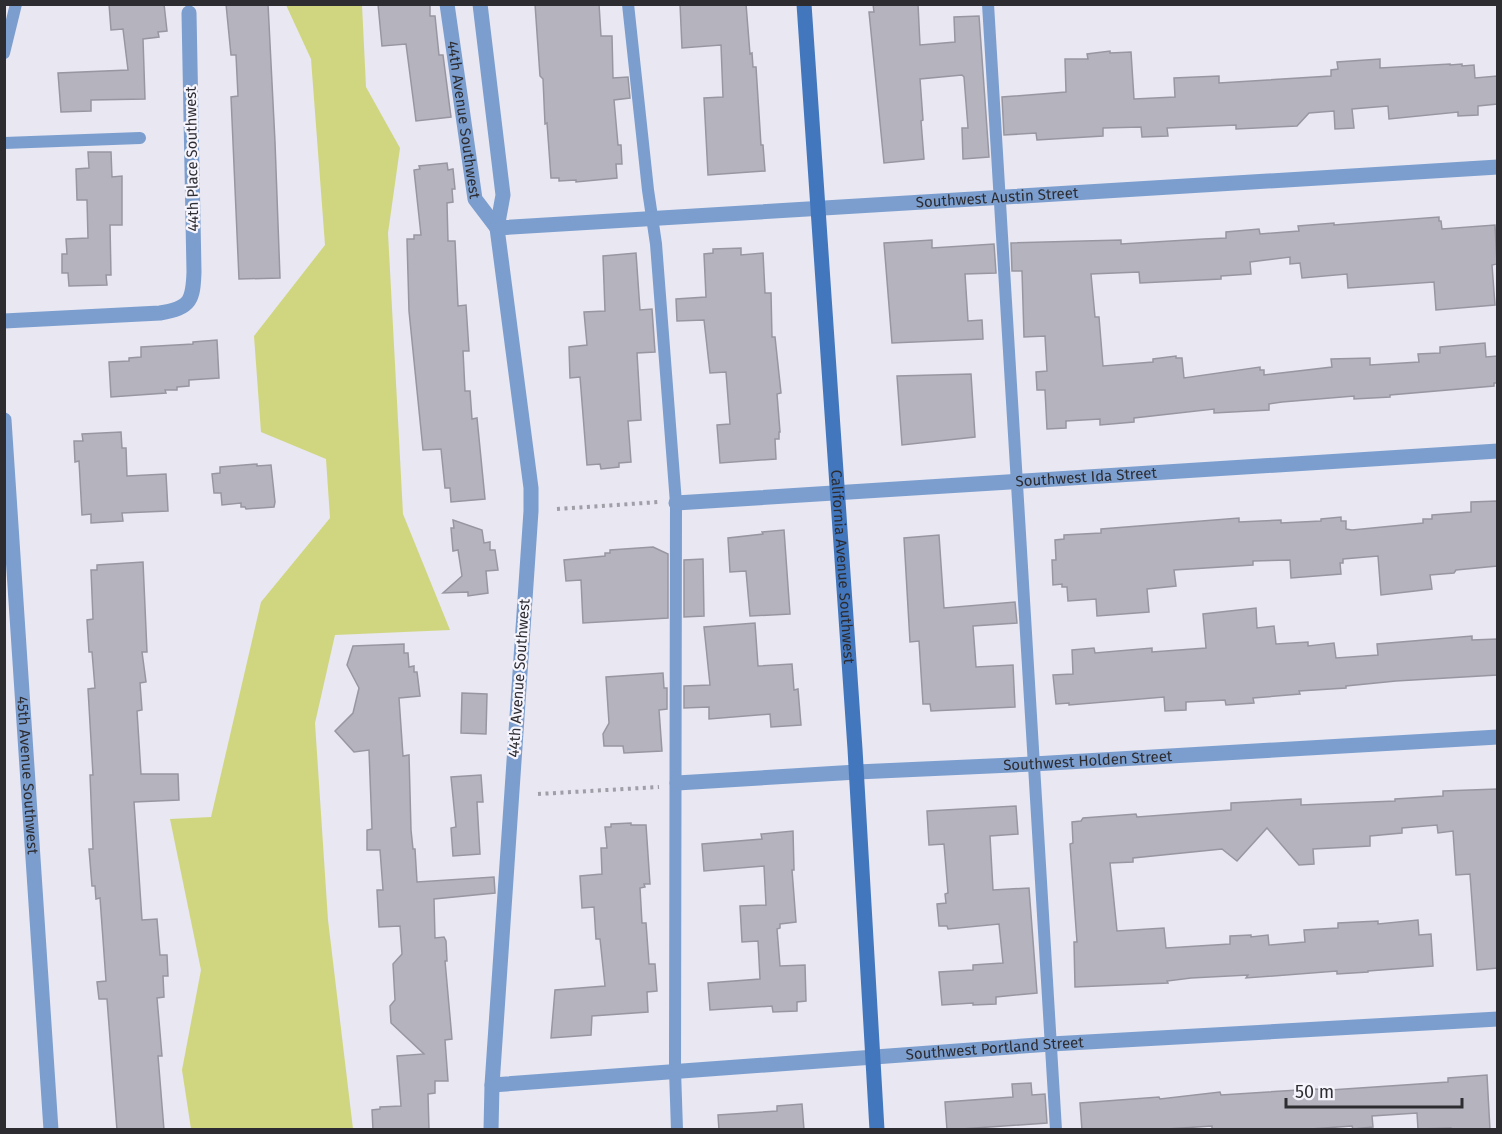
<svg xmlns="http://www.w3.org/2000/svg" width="1502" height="1134" font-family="'Fira Sans',sans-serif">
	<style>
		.green { fill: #d0d67f }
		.building { fill: #b5b4be; stroke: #9897a1; stroke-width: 1.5 }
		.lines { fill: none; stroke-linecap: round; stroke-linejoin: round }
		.path { stroke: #a09fa7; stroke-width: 4; stroke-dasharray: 3 4.5; stroke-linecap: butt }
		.service { stroke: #7b9ece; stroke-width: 12 }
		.minor { stroke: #7b9ece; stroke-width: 15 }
		.tertiary { stroke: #7b9ece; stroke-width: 15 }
		.secondary { stroke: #4377bd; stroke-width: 15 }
		.labels { text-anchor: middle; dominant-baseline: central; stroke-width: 4.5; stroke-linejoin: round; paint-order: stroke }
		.street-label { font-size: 15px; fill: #2d2c31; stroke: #f6f5fe }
	</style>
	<rect width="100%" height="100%" fill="#e8e7f2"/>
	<path class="green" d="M286,5H362L366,87L400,148L388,233L403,514L450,630L335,635L315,723L328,920L353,1129H191L182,1070L201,970L170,819L211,817L261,602L330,518L326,459L261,432L254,336L325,245L311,59Z"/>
	<g class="building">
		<path d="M109,4H164L167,31L158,32L159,37L143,39L145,99L91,100V111L61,112L58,73L128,70L123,29L111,30Z"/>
		<path d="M226,4H268L275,142L280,278L239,279L231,97L238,96L236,55H231Z"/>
		<path d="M378,4H430V16H435L439,55H443L451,117L416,121L406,44L382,46Z"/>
		<path d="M535,4H599L601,36H612L613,78L628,77L630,98L614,100L618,145H621L622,164H616L617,178L576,182V180L559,181V178H551L547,123L545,124L543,79L540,76Z"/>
		<path d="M680,4H746L750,54L752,53L753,67H756L761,145H763L765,171L708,175L704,98L723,97L721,45L682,48Z"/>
		<path d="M873,4H918L920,45L955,42L954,17L979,16L989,157L963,159L962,128H968L964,77L962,75L920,79L923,120L921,121L924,159L884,163L869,12H874Z"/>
		<path d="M1110,51V53L1131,52L1134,99L1175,97L1174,78L1219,76V83L1331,76V70L1338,69L1337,62L1380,59V68L1450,64V65L1462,64V66L1474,65L1475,78L1497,76V104L1478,106V115L1458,116V112L1389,119L1388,106L1352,109L1354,128L1335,129L1334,111L1309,113L1297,126L1236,129V125L1167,128L1168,136L1142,137L1141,127L1103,128V136L1037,140L1036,133L1004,135L1002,97L1066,92L1065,59H1088L1087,54Z"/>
		<path d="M88,152H111L112,177L122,176V225H110L111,275H106L107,285L69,286L68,273H62V254H67L66,239L88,238L87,200H77L76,169L89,168Z"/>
		<path d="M447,163L448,170L453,169L455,189H452L453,202L447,203L448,241H455L458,306L466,305L469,351H463L465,391H470L472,419L477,418L485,499L451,502L450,488H445L441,449L423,450L409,311L407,239H414V235H421L414,170L420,169L419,166Z"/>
		<path d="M1439,217V221H1441L1442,229L1495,225L1497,264L1492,265L1495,305L1436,310L1434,282L1348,288L1347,274L1302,278L1300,263L1290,264V257L1250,262L1251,274L1221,276V279L1140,283L1139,272L1091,274L1095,317H1099L1103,366L1153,362V359L1176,356V358H1182L1184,378L1260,367V370H1264V375L1332,367L1331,359L1370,358V365L1419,362L1418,354L1440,353V347L1485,343L1486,357L1497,356V383H1494V386L1390,395V397L1354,399V396L1282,402L1269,404V410L1214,413V409L1134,418V422L1100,425V419L1066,421V428L1047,429L1045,390H1037L1036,372L1047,371L1045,336L1024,337L1022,271H1012L1011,243L1121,240V244L1204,239L1226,238V232L1259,229L1260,234L1299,231L1298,226L1334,223V225Z"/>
		<path d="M932,240V248L994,244L996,273L965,274L968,321L982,320L983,339L892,343L884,243Z"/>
		<path d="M741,248V255L763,253L765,293H771L772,337H775L781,393L777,394L780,432H779V439H775L776,459L720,463L717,425L730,424L726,372L710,373L704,320L677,321L676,299L706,297L704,254L713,253V249Z"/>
		<path d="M636,253L640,310L652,309L655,352L637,353L641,420L628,421L631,462L619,463V467L601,469L600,464L587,465L580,377L570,378L569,347L587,345L584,312L605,311L603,256Z"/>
		<path d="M217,340L219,378L189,380V386L177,387V390H165L166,393L111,397L109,362L129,361V358L141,357V347L193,344V342Z"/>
		<path d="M971,374L975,437L902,445L897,376Z"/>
		<path d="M121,432L122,448H126L127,476L166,474L168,511L122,513L123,521L91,523V514L82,515L79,461L75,462L74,441H83L82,434Z"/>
		<path d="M257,464V466L271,465L275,502L274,507L246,509L245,507H241V503L222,505L221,493H214L212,474L220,473V467Z"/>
		<path d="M1497,501V566L1456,570L1454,573L1430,575L1432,589L1381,595L1378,556L1343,559V563H1340L1341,574L1291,578L1290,560L1253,561V565L1174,570L1176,586L1147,589L1149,612L1097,616L1096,599L1068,601L1067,587H1062V584L1053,585L1052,560H1056L1055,540L1064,539V535L1101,533V529L1239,518V522L1281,520V523L1321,521V519L1341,517V521H1346V529L1352,530L1423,523V519H1432V515L1471,512V502Z"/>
		<path d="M453,520L482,530L484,543L490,542V550H495L498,570L486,571L488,593L468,596V592L443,593L462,576L458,550L453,551L451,528H454Z"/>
		<path d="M784,530L790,614L750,616L746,571L730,572L728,538L763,534L762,532Z"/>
		<path d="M939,535L944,608L1015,602L1017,623L973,626L976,667L1013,665L1015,707L931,711L930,704H923L919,641L910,642L904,538Z"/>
		<path d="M653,547L668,554V618L583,623L581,580L566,581L564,560L605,556V553H610V550Z"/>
		<path d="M703,559L704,616L684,617V560Z"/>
		<path d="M143,562L147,652H142L146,682L140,683L142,710L137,711L141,774H178L179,800L134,802L142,920L157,919L160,955H167L168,976H163L164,997L157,998L162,1056H158L164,1130H117L107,999H99L97,982L106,981L100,898L96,899L95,886H92L89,849H93L90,775H93L88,689L95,688L92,652H89L87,620L93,619L91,570H97V565Z"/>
		<path d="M1256,608L1257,628L1274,626L1276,644L1308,642V646L1334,643L1336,658L1378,655L1377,644L1472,636V640L1497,639V675L1396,681L1346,686V688L1299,691L1300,694L1253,698L1254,703L1226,705L1225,700L1186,702V710L1165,711L1164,697L1069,705V703L1056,704L1053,675L1073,674L1072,650L1094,648L1095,653L1152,648V652L1206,648L1203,614Z"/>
		<path d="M755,623L758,666L792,664L794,690L798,689L801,725L771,727L770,714L709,719V707L684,708V686L710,685L704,627Z"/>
		<path d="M404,644V653H408L409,667L414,666V672H417L420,696L399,698L403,756L409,755L411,830L413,849H415L417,882L494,877L495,893L434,899L435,938L444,937L446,941L447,961H445L452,1039L445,1040L448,1081H435V1093L428,1094L429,1130H373L372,1110L380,1109V1107L401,1106L397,1056L424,1054L391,1023L390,1006L395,1000L393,964L402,954L400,926L379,927L377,890H383L380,850H367V830L372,829L369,750L354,752L335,731L353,713L359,688L347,665L353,646Z"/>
		<path d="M663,673L664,688H667V709L659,710L662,751L624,753L623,746H604L603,734L609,723L606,677Z"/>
		<path d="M462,693L487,694L486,734L461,733Z"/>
		<path d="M481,775L483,802H477L480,854L453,856L451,828L456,827L451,777Z"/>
		<path d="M1497,789V968L1477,970L1470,874L1456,875L1453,831L1438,833L1437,825L1402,828V833L1370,836V846L1313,849L1314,864L1299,865L1267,828L1237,861L1222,849L1133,858V862L1110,863L1117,931L1164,928L1166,948L1230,944V936L1251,935V937L1268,935L1269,945L1305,942L1304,930L1338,928V923L1378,921V924L1418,920L1419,935L1431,934L1433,966L1368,971V972L1337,974V971L1246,978L1248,975L1191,978L1167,981L1168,983L1075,987L1074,942H1077L1070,844L1073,843L1072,822L1081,821L1083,818L1136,814L1137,817L1231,810V803L1301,799V805L1395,801V799L1443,796V791Z"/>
		<path d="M1016,806L1018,834L990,836L993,890L1029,888L1037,993L996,997V1004L973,1005V1003L942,1005L939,972L973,970V965L1003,963L999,924L948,929L947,926H939L937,904L946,903L945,894L948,893L944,844L929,845L927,811Z"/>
		<path d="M631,823V825H646L650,884H644L645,887L640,888L642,923H646L649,964H655L657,991L647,992L648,1012L592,1016L591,1035L551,1038L555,990L605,986L600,939H596L594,907L582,908L580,876L602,874L601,848H607L605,827H611V824Z"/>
		<path d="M793,831L794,870H792L796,922L780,924V928L777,929L780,966L805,965L806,1001L797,1002V1011L773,1012L772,1006L710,1010L708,983L760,979L758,941L742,942L740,906L766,905L764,866L704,871L702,844L762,839L761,834Z"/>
		<path d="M1487,1075L1490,1130H1451V1128L1418,1129L1417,1113L1372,1116L1373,1127L1353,1129L1352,1126L1296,1130H1212V1126L1151,1130H1082L1080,1103L1159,1097L1160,1099L1220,1092L1221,1095L1315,1089L1330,1090L1448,1082V1078Z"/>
		<path d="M1031,1083L1032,1095L1045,1094L1047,1123L947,1130L945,1102L1013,1097L1012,1084Z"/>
		<path d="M802,1104L804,1130H719L718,1115L777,1111V1106Z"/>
	</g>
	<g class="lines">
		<g class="path">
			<path d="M557,509L659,502"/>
			<path d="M538,794L659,787"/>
		</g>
		<g class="service">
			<path d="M628,4L648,190L656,244L676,503L675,1070L677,1130"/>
			<path d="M988,4L1056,1130"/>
			<path d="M4,53L16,4"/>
			<path d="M4,143L140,138"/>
		</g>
		<g class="minor">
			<path id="s1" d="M447,4L475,199L497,228"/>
			<path d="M480,4L503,195L497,228L531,488V511L492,1085L491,1130"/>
			<path id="s2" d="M497,228L1498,167"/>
			<path d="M4,321L160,313C191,308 193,300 194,272L189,13"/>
			<path id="s3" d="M4,420L51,1130"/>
			<path id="s4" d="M676,503L1498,451"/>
			<path d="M677,783L857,772"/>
			<path id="s5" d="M492,1085L1051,1044L1498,1019"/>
		</g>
		<path class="tertiary" id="s6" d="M857,772L1033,764L1498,737"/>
		<path class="secondary" id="s7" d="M804,4L855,749L877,1130"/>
	</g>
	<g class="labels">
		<g class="street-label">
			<text stroke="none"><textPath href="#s1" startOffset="117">44th Avenue Southwest</textPath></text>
			<text transform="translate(192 159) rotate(-91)">44th Place Southwest</text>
			<text stroke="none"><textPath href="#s2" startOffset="501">Southwest Austin Street</textPath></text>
			<text stroke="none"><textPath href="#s4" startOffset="411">Southwest Ida Street</textPath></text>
			<text stroke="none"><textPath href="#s7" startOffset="564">California Avenue Southwest</textPath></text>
			<text transform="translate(519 678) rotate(-86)">44th Avenue Southwest</text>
			<text stroke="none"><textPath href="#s6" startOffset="231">Southwest Holden Street</textPath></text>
			<text stroke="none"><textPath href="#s3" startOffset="356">45th Avenue Southwest</textPath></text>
			<text stroke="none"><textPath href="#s5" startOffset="504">Southwest Portland Street</textPath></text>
		</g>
	</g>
	<rect width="1502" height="1134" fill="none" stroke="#2d2c31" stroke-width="12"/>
	<path d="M1286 1098v9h176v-9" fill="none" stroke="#2d2c31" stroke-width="3"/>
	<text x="1295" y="1098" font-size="18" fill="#2d2c31" stroke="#f6f5fe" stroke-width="4.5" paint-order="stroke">50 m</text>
</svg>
